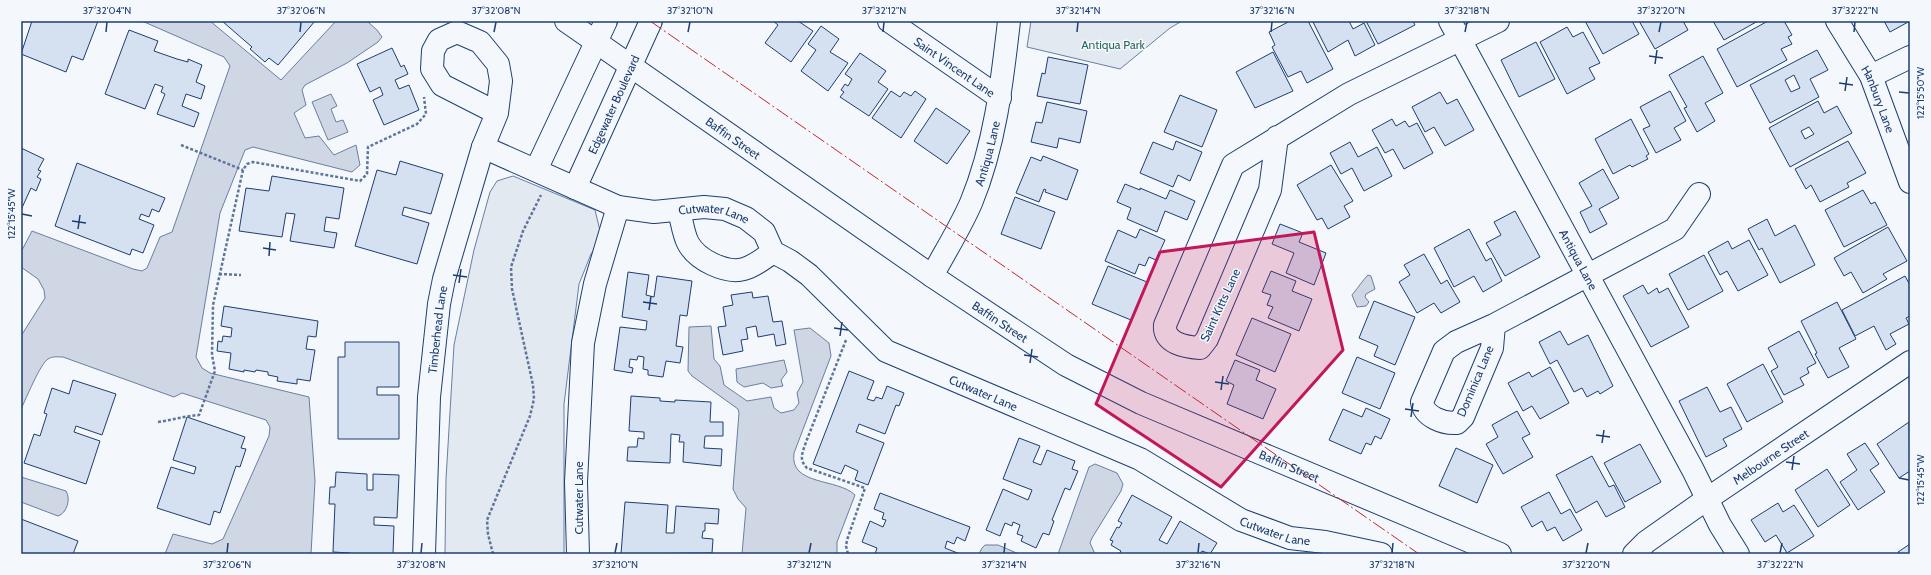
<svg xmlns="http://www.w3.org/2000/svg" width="1931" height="575" font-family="Cabin,sans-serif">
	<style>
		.green { fill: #e3e9f0; stroke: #687fa3 }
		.water { fill: #cfd7e4; stroke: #687fa3 }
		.building { fill: #d5e0f0; stroke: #1d3f73; fill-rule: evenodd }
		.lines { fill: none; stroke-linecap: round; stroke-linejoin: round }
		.minor-casing { stroke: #1d3f73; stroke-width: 24 }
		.path { stroke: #5e769c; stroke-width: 2.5; stroke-dasharray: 3 2; stroke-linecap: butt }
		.minor { stroke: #f4f7fb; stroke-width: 22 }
		.power { stroke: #c62828; stroke-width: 1; stroke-dasharray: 14 3 2 3; stroke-linecap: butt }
		.marked { fill: #c2185b; fill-opacity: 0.2; stroke: #c2185b; stroke-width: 3; stroke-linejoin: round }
		.ticks { fill: none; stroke: #1d3f73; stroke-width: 1.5 }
		.labels { text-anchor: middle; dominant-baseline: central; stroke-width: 3; stroke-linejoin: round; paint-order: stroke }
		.park-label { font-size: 12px; fill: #2c6c60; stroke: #f4f7fb }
		.street-label { font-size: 12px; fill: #1d3f73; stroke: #f4f7fb }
		.neatline { fill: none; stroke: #1d3f73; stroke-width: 1.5 }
		.ticks-label { font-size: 10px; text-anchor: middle; fill: #1d3f73 }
	</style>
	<rect width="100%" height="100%" fill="#f4f7fb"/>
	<g class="green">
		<path d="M1031,21H1182L1170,28L1120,69L1027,47Z"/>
		<path d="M513,176L595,210L602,239L591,254L579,284L564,404V554H445L446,479L454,345L474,250L490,192L497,181Z"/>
	</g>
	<g class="water">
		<path d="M142,21H210L281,80L336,21H367L377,30L382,37L378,42L347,63L305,85L302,90L306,105L294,113L305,138L319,136L334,155L356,145L360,165L352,172L253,147L245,150L220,213L196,357L202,368L210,373L309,397L315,481L311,554H165L173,534L212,544L223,539L269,436L270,427L266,420L182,393L174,397L63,357C57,357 53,356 48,359C40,364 26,399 21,409V336L45,298L44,290L38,279L21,267V252L32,231L133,269L142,271L147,268L160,237L172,232L230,66L224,57Z"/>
		<path d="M331,94L337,106L331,109L336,122L343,120L348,132L328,140L312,102Z"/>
		<path d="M1368,275L1371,276L1375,289L1366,294L1365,297L1369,302L1366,306L1357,307L1352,295C1358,288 1362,281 1368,275Z"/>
		<path d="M711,326L714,359L720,366L724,385L747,401L771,397L774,408L781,413L794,410L799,403L797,393L803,382L794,330L810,328L829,343L831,356L794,453C789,486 838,478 855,495L837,542V554H742L746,508L738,499L733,489L739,413L738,409L692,376L688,371L689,327Z"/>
		<path d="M784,360L787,372L781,380L783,386L771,388L763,383L744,387L737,382L736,369Z"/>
		<path d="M1095,464L1117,473L1123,484L1121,491L1092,538L1090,543L1095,554H1058L1089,467Z"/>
		<path d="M21,477L66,491C71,499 67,513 58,516L21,502Z"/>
		<path d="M985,545H998L1019,554H979L982,548Z"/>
	</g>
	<g class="building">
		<path d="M32,21H98L83,60L72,56L66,72L21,54Z"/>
		<path d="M222,21H315L278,65L269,58L265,62L250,49L252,47Z"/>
		<path d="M773,21H798L813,31L791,62L765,43L778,25Z"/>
		<path d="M1290,21H1308L1333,69L1307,83L1301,71L1288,77L1272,47L1275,45L1269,32Z"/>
		<path d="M1315,21H1349L1353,29L1364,23L1375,45L1355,56L1348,40L1328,52L1313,22Z"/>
		<path d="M1366,21H1413L1415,25L1378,44Z"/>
		<path d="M1585,21H1632L1639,34L1603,54Z"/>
		<path d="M1639,21H1683L1688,30L1655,49Z"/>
		<path d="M1713,21H1758L1724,40Z"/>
		<path d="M1768,21H1784L1792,35L1788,37L1792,44L1781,49L1787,60L1737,87L1717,49Z"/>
		<path d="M1884,21H1910L1890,32Z"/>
		<path d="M821,26L839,39L830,52L848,63L828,91L801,71L816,50L808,44Z"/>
		<path d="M1567,27L1573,37L1583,32L1600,63L1589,68L1595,79L1567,94L1540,42Z"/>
		<path d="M129,30L158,41L154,51L177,59L188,62V59L202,65L196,82L205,86L201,99L186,94L182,106L199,113L194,127L157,114L165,94L161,92L163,87L155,84L145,109L105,94Z"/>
		<path d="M1536,42L1555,79L1519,97L1501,60Z"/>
		<path d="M392,48L401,67L404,65L408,74L395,80L399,89L409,85L419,110L384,125L373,100L383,95L380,87L370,92L357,64Z"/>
		<path d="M1817,50L1828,70L1810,79L1819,97L1770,123L1750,85ZM1794,75L1800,88L1791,92L1785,80Z"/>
		<path d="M1273,52L1293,91L1255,108L1236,72Z"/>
		<path d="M860,53L886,71L878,82L888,89L869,116L840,97L844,92L841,90L845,84L848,86L852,79L845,74Z"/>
		<path d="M1703,56L1723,93L1705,103L1715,121L1697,132L1684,108L1687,107L1669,75Z"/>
		<path d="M1048,57L1088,65L1080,104L1037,96L1042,73L1045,74Z"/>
		<path d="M891,91L900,97L904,92L911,96L915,91L926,99L901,138L872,118Z"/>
		<path d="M1670,91L1686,121L1674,128L1681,140L1656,153L1643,129L1650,126L1640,107Z"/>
		<path d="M1440,92L1447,104L1457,99L1474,130L1445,146L1434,127L1425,132L1412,107Z"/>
		<path d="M1180,95L1217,110L1202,147L1164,132Z"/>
		<path d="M1818,101L1824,113L1837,106L1852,133L1790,167L1769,128ZM1809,127L1814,134L1805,139L1801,131Z"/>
		<path d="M1047,102L1087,111L1080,143L1059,138L1057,148L1031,142L1036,122L1042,123Z"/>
		<path d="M936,108L970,131L947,164L914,141Z"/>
		<path d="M1392,119L1396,126L1405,121L1409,127L1417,123L1433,153L1404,169L1393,149L1385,153L1372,130Z"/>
		<path d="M1631,119L1649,154L1646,156L1648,159L1632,167L1630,165L1613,174L1595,139Z"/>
		<path d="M1176,141L1202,152L1190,181L1178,175L1173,187L1140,173L1153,142L1173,150Z"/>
		<path d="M1848,141L1866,173L1847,183L1849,187L1820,202L1811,185L1806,189L1795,169Z"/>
		<path d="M1350,142L1358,157L1377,147L1392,176L1364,191L1352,168L1341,174L1330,153Z"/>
		<path d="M21,148L44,159L38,170L41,171L37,177L41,179L36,191L31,188L21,210Z"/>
		<path d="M1043,156L1078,170L1067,200L1045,192L1046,190L1044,189L1039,202L1016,193L1031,157L1041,161Z"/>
		<path d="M400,161L443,174L431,214L404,207L402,215L429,223L417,264L355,246L377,170L396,175Z"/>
		<path d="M77,163L165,198L159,212L152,209L149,217L141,214L139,219L154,225L143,253L132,249L130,255L55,226Z"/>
		<path d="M1331,165L1353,201L1344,206L1350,217L1328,229L1322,218L1317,220L1297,185Z"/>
		<path d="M1603,169L1619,198L1599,209L1607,224L1590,233L1580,212L1592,206L1579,183Z"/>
		<path d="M272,176L344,188L339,219L326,217L324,231L337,233L334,248L290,241L295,214L286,213L282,237L239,231L246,188L269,191Z"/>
		<path d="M1125,184L1140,190V188L1166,199L1170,190L1195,201L1187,220L1165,211L1157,232L1127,219L1131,208L1117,202Z"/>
		<path d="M1863,190L1871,204L1875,202L1887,225L1844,247L1825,210Z"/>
		<path d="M1015,197L1055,212L1041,249L1001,234Z"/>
		<path d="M1515,211L1540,257L1505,276L1486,243L1501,235L1494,222Z"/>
		<path d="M1767,219L1775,236L1795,225L1815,265L1780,283L1762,248L1759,250L1748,229Z"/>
		<path d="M1280,224L1303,233L1299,242L1326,253L1314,285L1286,273L1294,253L1272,244Z"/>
		<path d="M1888,227L1907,261L1883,274L1887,279L1863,293L1851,272L1844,276L1834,258Z"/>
		<path d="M1140,229L1165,240L1156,260L1149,257L1145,266L1139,264L1135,274L1105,261L1118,230L1136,238Z"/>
		<path d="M1469,229L1486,261L1491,258L1502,281L1483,292L1474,276L1454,287L1434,248Z"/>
		<path d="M1749,240L1768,275L1738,291L1727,271L1720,275L1708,252L1728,241L1732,249Z"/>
		<path d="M1424,254L1441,284L1447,280L1460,302L1441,313L1434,303L1417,313L1399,282L1410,275L1404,265Z"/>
		<path d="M1704,255L1723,291L1688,310L1669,274Z"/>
		<path d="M1108,266L1147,282L1131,320L1092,304Z"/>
		<path d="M1271,271L1296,281L1292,291L1312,299L1299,331L1268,318L1273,307L1267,305L1271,295L1262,292Z"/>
		<path d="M628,272L649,275L646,295L654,297L657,276L692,281L687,316L680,315L676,346L683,347L680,363L666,361L663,377L648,375V370L643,369L644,357L638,356L637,360L630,359L629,367L633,368L632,373L614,370L620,327L646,330L647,321L622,317Z"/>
		<path d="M1905,276L1910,285V316L1906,318L1909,324L1890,334L1896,344L1886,350L1874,326L1855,336L1842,310Z"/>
		<path d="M1643,285L1648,294L1657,288L1659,293L1668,288L1689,327L1651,347L1623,296Z"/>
		<path d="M752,292L753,298L768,296L773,322L782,321L786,344L776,346L774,334L758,337L756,326L746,328L748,339L741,340L743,351L723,355L718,327L726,326L723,307L733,305L731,295Z"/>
		<path d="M1374,301L1415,317L1395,365L1374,356L1378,346L1359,338Z"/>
		<path d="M1837,302L1856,339L1839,348L1849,367L1828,378L1815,354L1817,353L1801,321Z"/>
		<path d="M224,306L318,321L316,337L308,336L306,349L315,350L310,381L297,379V384L277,381L278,377L268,375V372L256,370L255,372L244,370V372L229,369L231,353L217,351L218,341L222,342L223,336L231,337L232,328L221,326Z"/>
		<path d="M1252,318L1291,334L1275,372L1236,355Z"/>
		<path d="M1560,331L1568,345L1588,335L1613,386L1600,394L1598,391L1587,397L1582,388L1574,392L1557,360L1550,364L1539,342Z"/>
		<path d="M1799,331L1816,363L1807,368L1809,373L1800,378L1804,385L1784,395L1771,371L1778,367L1768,348Z"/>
		<path d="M345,342H399V387H377V395H399V439H338V357H345Z"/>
		<path d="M1357,357L1395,373L1380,409L1342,393Z"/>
		<path d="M1235,360L1260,370L1256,380L1276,389L1263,419L1227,404L1234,385L1226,381Z"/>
		<path d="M1763,364L1783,402L1747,422L1727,384Z"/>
		<path d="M1550,367L1569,403L1540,419L1532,406L1523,411L1508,383L1529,372L1532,377Z"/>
		<path d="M849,371L874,381L867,399L874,401L876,397L882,399L887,386L904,393L899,406L896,405L885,434L859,424L856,432L884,443L868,485L855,480L858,471L845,465L841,474L813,464Z"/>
		<path d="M73,380L116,394L102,435L76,426L74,432L100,441L86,484L24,463L34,434L40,436L47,414L44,413L52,388L69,394Z"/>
		<path d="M1707,387L1720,412L1731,407L1742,429L1723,439L1727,446L1706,457L1679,401Z"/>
		<path d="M631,396L660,398V401L675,402V400L711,402L710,422H723V436H705L704,448L722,449L721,466L683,462L684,442H679L680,435L671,434L670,463L627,461L628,447H637L638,438L644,439V432L629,431Z"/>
		<path d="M1366,408L1390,419L1381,439L1375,436L1371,445L1366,443L1361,454L1329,440L1343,409L1362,417Z"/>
		<path d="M1517,411L1530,434L1522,438L1533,457L1503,474L1486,444L1498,437L1492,425Z"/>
		<path d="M187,417L245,437L241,448L246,449L240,467L236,466L220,513L214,511L210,525L157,508L171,467L194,474L196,467L173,460Z"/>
		<path d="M1909,422L1910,471L1899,478L1877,444Z"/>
		<path d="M1019,438L1040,446L1033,462L1041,465L1047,450L1075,461L1072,469L1078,471L1070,490L1065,488L1052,520L1054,521L1049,535L1043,533L1036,548L1021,541L1023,536L1017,534L1020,525L1013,522L1012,526L1005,523L1000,536L986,530L1003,489L1028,500L1032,490L1003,479Z"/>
		<path d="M1865,443L1879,464L1870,470L1885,492L1858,510L1840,482L1857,470L1847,454Z"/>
		<path d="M1640,444L1661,482L1625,502L1604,463Z"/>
		<path d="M1456,448L1493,465L1477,503L1439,486Z"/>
		<path d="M1592,456L1609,487L1614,485L1625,507L1606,517L1597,501L1576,513L1556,475Z"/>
		<path d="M1827,469L1850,505L1818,527L1795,490Z"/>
		<path d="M336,472L367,474V490H373V474L399,475L397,518L374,517V525L394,526L393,554H349L350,553L333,552L335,504H329L330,487H335Z"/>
		<path d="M1549,492L1561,514L1570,509L1582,530L1563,541L1555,527L1547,531L1542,521L1532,527L1521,507Z"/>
		<path d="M880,493L970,527L965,541L957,537L954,544L947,541L945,548L960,554H875L877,548L862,542L870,521L883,527L886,520L882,519L884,513L874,509Z"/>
		<path d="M1132,495L1172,517L1159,540L1167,544L1180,521L1217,543L1210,554L1202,551L1200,554H1119L1121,551L1111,545L1113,541L1110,540L1117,527L1119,528L1122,523L1118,521Z"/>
		<path d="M625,502L668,505L666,533H674L676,506L719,509L718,524L705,523V531H703L702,538L713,539L712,553L621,554Z"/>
		<path d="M1778,503L1783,512L1794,505L1814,536L1787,553L1776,535L1765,542L1751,520Z"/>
		<path d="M21,519L78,541L73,554H21Z"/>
		<path d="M1910,544V554H1900L1898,552Z"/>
	</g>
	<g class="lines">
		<defs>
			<g id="minor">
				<path id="s1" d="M566,21L932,276L1066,365L1141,403L1500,554"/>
				<path id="s2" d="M889,21L1000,98"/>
				<path id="s3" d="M1450,21L1693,470L1720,525L1738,554"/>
				<path id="s4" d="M1837,21L1871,76L1910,182"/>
				<path d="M1871,76L1910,57"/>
				<path d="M1277,137L1270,190L1207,339L1200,348C1185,347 1163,343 1165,325L1233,165L1349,94L1498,21"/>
				<path id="s5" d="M483,147L618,207L654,212L704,207L725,209L746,218L764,232L773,252L790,261L809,275L886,351L1140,459L1241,520L1290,538L1325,542L1381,554"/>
				<path d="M536,170L606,21"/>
				<path id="s6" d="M575,188L651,21"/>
				<path d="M679,211C682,221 683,233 688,243C697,260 726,274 744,269C755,266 763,259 773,252"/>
				<path id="s7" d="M932,276C945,252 960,228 971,203C995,145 1002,83 1009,21"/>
				<path d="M1494,325L1492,348L1463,417L1457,423C1444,424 1424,417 1422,402L1444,351L1456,342L1494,325L1675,229L1699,194"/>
				<path id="s8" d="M424,554L429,397L439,304L444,279L483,147L497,113L501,81L498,64L480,42L457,32L439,40L433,51L432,69L442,85L497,113"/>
				<path d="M578,554L576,482L583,343L595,284L618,207"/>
				<path id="s9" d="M1634,554L1646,542L1707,499L1910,362"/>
			</g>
		</defs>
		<use href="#minor" class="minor-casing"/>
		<g class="path">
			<path d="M181,145L243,170"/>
			<path d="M219,274L241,275"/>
			<path d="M846,340L806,442C803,452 798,459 807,468L865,488L847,540L846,546L848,554"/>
			<path d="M158,422C172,420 185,416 199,415L215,371L212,355L213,305L243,170L247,164L253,162L360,181L367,174L368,147L417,124L426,114L424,97"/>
			<path d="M493,554L488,534L487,520L530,416L534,399L533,385L512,289L511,267L523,231L541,195"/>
		</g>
		<use href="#minor" class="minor"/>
		<path class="power" d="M650,21L1419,554"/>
	</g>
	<path class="marked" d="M1314,232L1343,350L1221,487L1096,404L1160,252Z"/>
	<path class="ticks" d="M106,32L107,22M300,32L301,22M494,32L496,22M688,32L690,22M883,32L884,22M1077,32L1078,22M1271,32L1272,22M1465,32L1467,22M1659,32L1661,22M1854,32L1855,22M1649,56L1663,58M1655,64L1657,50M1839,83L1853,85M1845,91L1847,77M1899,92L1909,93M22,214L32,216M72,221L86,223M78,229L80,215M263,248L276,250M269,256L270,242M453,275L467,277M459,283L461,269M643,302L657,304M649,310L651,296M834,328L848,330M840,336L842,322M1024,355L1038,357M1030,363L1032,349M1215,382L1229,384M1221,390L1223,376M1405,409L1419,411M1411,417L1413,403M1596,435L1610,437M1602,443L1604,430M1786,462L1800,464M1792,470L1794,456M1899,478L1909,480M227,553L228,543M421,553L422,543M615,553L617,543M809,553L811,543M1004,553L1005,543M1198,553L1199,543M1392,553L1393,543M1586,553L1588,543M1780,553L1782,543"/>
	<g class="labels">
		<g class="park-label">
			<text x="1113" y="44">Antiqua Park</text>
		</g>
		<g class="street-label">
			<text stroke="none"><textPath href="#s2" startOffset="80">Saint Vincent Lane</textPath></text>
			<text stroke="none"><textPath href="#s4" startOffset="89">Hanbury Lane</textPath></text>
			<text stroke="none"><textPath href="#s6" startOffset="92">Edgewater Boulevard</textPath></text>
			<text stroke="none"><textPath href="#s1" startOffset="204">Baffin Street</textPath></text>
			<text stroke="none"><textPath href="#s7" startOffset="135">Antiqua Lane</textPath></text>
			<text stroke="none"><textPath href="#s5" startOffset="245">Cutwater Lane</textPath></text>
			<text stroke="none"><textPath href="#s3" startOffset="271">Antiqua Lane</textPath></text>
			<text transform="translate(1220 305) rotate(-65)">Saint Kitts Lane</text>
			<text stroke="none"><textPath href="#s1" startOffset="528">Baffin Street</textPath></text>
			<text stroke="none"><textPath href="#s8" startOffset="225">Timberhead Lane</textPath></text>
			<text transform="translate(1475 381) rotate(-67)">Dominica Lane</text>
			<text stroke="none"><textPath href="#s5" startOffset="580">Cutwater Lane</textPath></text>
			<text stroke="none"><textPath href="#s9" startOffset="168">Melbourne Street</textPath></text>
			<text stroke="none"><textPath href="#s1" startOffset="852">Baffin Street</textPath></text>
			<text transform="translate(578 498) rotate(-90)">Cutwater Lane</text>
			<text stroke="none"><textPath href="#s5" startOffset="904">Cutwater Lane</textPath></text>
		</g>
	</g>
	<rect width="1931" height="575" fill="none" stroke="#f4f7fb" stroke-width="44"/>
	<rect x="22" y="22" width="1887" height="531" class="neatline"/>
	<g class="ticks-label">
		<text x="107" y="14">37°32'04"N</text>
		<text x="301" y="14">37°32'06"N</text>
		<text x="496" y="14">37°32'08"N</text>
		<text x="690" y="14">37°32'10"N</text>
		<text x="884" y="14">37°32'12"N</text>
		<text x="1078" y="14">37°32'14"N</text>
		<text x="1272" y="14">37°32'16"N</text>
		<text x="1467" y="14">37°32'18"N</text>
		<text x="1661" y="14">37°32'20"N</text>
		<text x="1855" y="14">37°32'22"N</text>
		<text transform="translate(1920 93) rotate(-90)" y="4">122°15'50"W</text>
		<text transform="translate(11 214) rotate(-90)" y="4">122°15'45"W</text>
		<text transform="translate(1920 480) rotate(-90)" y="4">122°15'45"W</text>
		<text x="227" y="568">37°32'06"N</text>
		<text x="421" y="568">37°32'08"N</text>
		<text x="615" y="568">37°32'10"N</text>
		<text x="809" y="568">37°32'12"N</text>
		<text x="1004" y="568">37°32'14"N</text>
		<text x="1198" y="568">37°32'16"N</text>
		<text x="1392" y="568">37°32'18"N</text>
		<text x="1586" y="568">37°32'20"N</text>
		<text x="1780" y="568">37°32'22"N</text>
	</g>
</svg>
